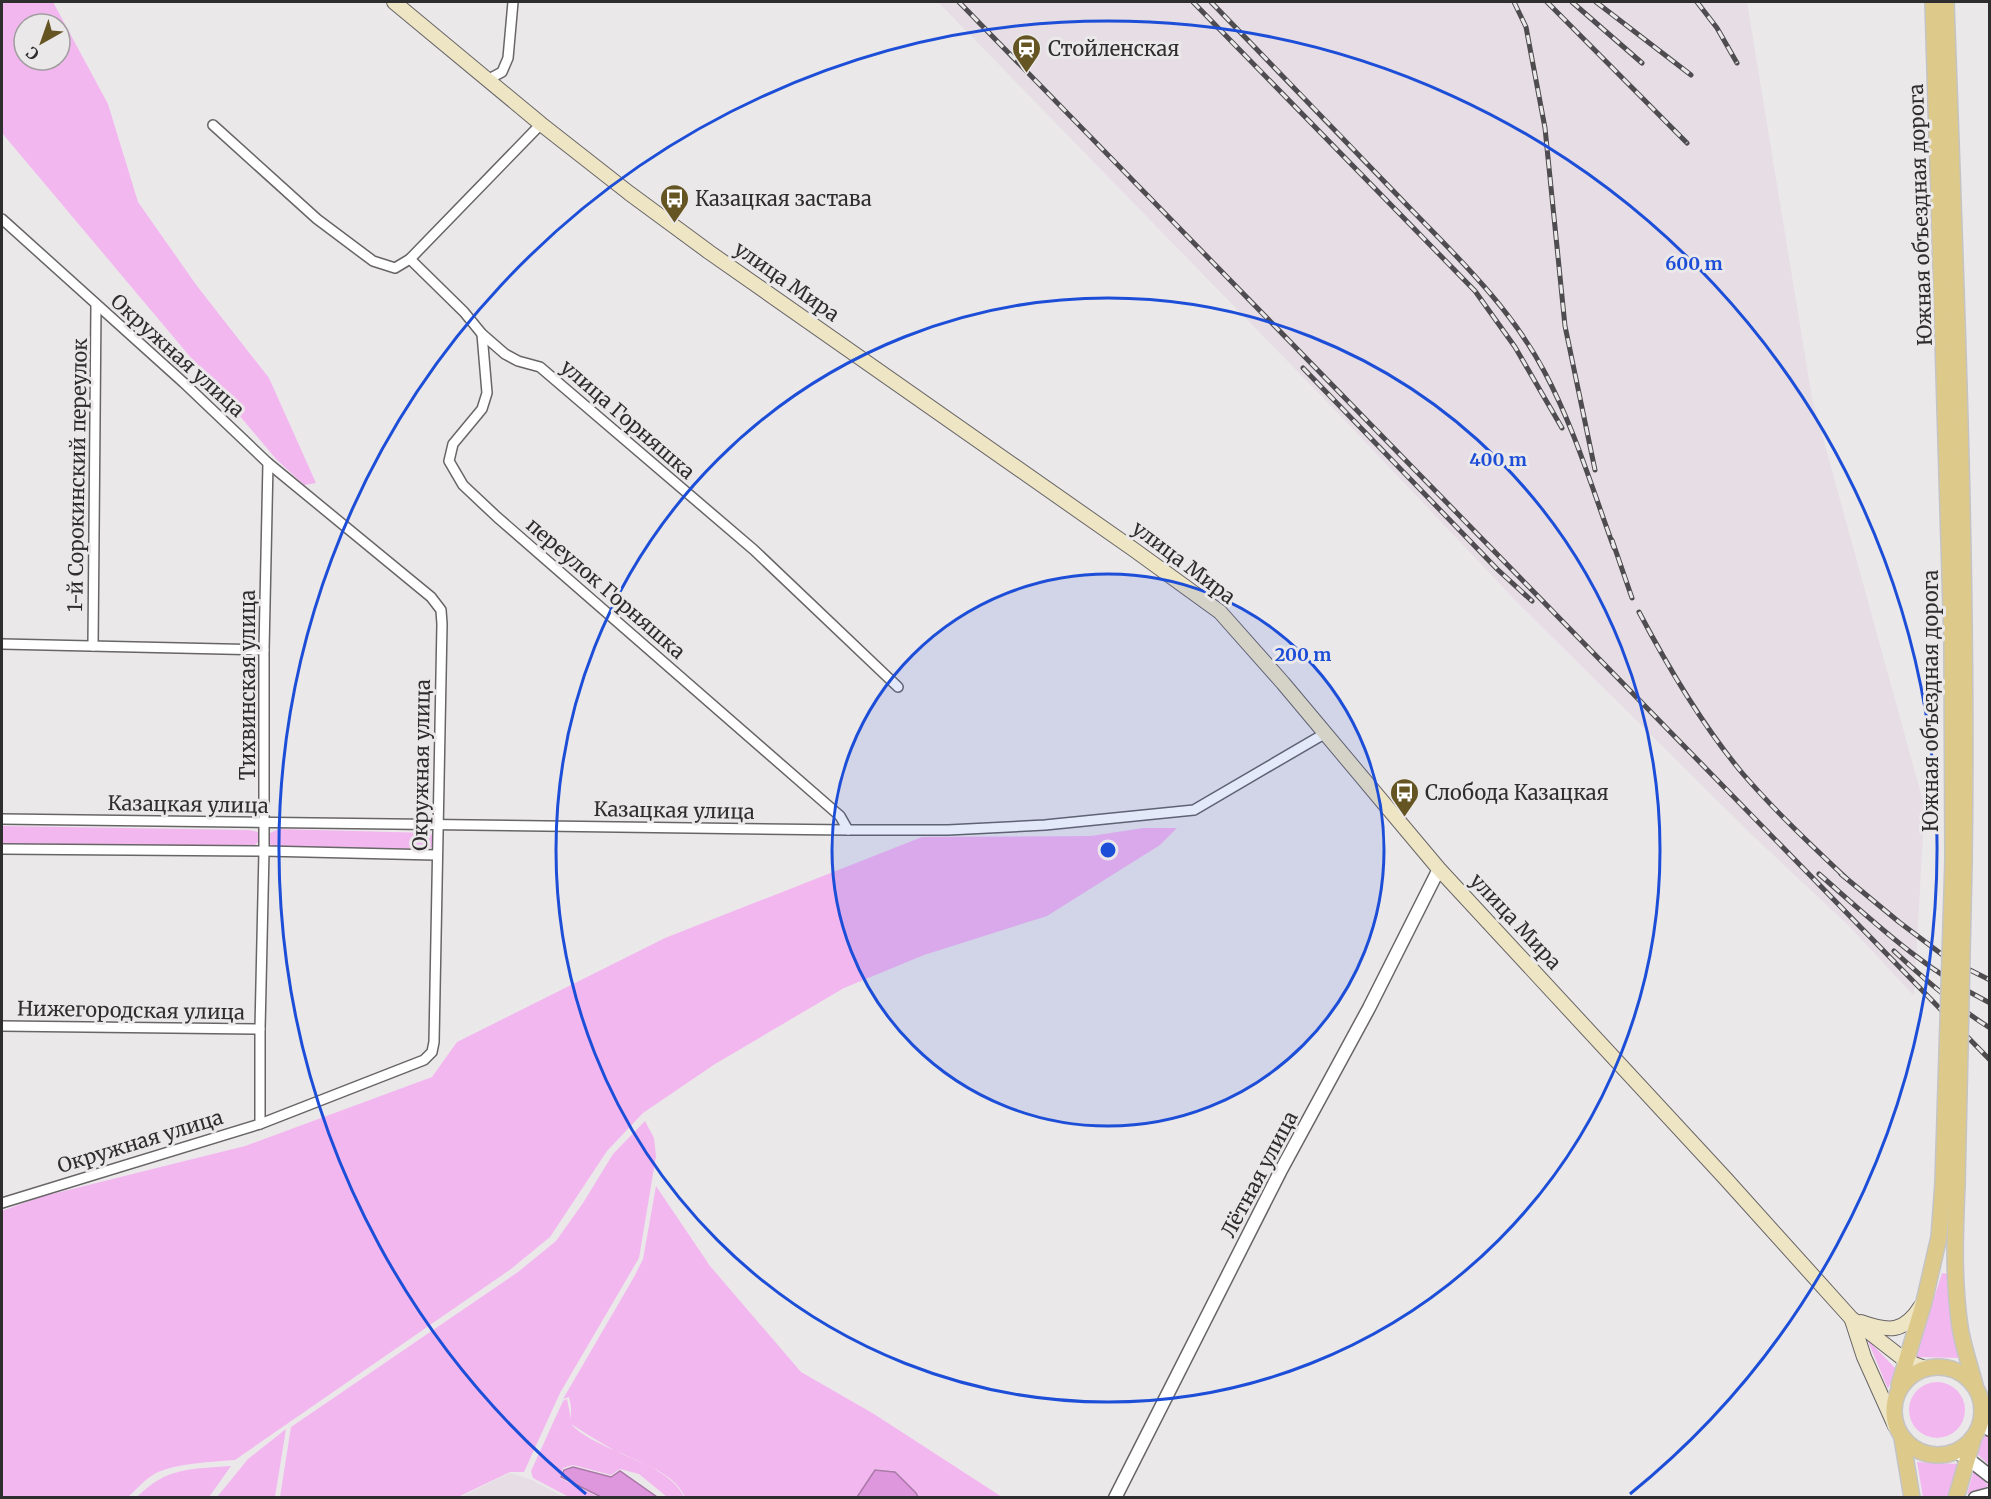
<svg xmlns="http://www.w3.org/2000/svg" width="1991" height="1499" font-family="Merriweather,serif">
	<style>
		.built { fill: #e6dde5 }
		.green { fill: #f3b7f0; fill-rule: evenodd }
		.water { fill: #de96dc; stroke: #aa77a8; stroke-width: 1.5 }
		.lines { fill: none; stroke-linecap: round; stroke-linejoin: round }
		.minor-casing { stroke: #686567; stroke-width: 12 }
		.tertiary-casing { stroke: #686567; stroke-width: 15 }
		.secondary-casing { stroke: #686567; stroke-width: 16 }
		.primary-casing { stroke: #c5c4c5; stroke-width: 18 }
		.minor { stroke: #fff; stroke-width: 9 }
		.tertiary { stroke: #fff; stroke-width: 12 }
		.secondary { stroke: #eee5c5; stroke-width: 14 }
		.primary { stroke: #ddca8b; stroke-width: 15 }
		.rail-casing { stroke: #4e4c4e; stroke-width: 5 }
		.rail { stroke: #ebe8ea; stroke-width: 3; stroke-dasharray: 9; stroke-linecap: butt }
		.primary-bridge-casing { stroke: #c5c4c5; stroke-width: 18; stroke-linecap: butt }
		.primary-bridge { stroke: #ddca8b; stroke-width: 15 }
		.ring { fill: none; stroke: #1d4ed8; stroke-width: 3 }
		.labels { text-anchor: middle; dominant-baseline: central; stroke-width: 6; stroke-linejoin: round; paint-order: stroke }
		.poi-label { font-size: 20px; fill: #2f2e2f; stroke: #ebe8ea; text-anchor: start }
		.street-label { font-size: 20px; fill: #2f2e2f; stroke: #ebe8ea }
		.centre { fill: #1d4ed8; stroke: #ebe8ea; stroke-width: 3 }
		.ring-label { font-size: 18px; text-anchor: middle; font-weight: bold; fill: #1d4ed8; stroke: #ebe8ea; stroke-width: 6; stroke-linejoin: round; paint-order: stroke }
	</style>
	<rect width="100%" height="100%" fill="#ebe8ea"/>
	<g class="built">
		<path d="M938,2H1747L1812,398L1923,801L1924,818L1914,996L1850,927L1752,835L1516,601L1334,409Z"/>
		<path d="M510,1473L532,1480L564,1497H461Z"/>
	</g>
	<g class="green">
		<path d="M2,2H53L108,104L138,202L197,286L269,378L316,483L304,485L276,459L2,133ZM24,24H60V60H24Z"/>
		<path d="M2,826L249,830L258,832L259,841L254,846H247L2,845Z"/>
		<path d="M1143,828H1177L1160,845L1047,916L924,955L844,988L715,1064L643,1113L607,1151L550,1237L511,1269L235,1460C212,1462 177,1463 156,1473C145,1479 137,1489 128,1497H2V1211L40,1197L245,1146L432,1077L457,1042L665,938L922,837L1091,836Z"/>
		<path d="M279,829L430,833L434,837L433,847L422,849L278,847L269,844L267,840L270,833Z"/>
		<path d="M645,1121L654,1138L656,1156L639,1258L560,1393L524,1472H510L458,1497H280L291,1427L518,1272L556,1241L583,1203L613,1154Z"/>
		<path d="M656,1186L710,1266L801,1372L874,1414L1002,1497H918L917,1493L895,1471L875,1469L857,1497H685C673,1470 637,1463 612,1449C598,1441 585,1433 571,1424C598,1453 668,1461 684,1497H667L639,1474L620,1469L611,1475L573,1465L563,1468L560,1478L598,1497H569L533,1478L531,1471L563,1401L567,1399L571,1419V1407L569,1397L563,1399L634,1277L643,1259Z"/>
		<path d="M1942,1273L1948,1274L1951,1320L1959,1358L1915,1357Z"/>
		<path d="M1867,1339L1896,1369L1888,1389Z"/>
		<circle cx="1937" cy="1410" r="28"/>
		<path d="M286,1429L275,1497H217L248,1459Z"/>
		<path d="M1985,1431L1989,1441V1465L1977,1454Z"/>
		<path d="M1917,1462L1960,1464L1951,1497H1923Z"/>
		<path d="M231,1466L209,1497H137C167,1467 190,1469 231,1466Z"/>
		<path d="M1974,1470L1989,1486L1967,1494Z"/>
	</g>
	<g class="water">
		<path d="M573,1467L611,1477L620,1471L657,1497H601L561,1477L564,1470Z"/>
		<path d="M875,1470L895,1472L916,1493L918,1497H857Z"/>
	</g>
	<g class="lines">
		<defs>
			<g id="minor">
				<path d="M489,79L502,72L508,58L513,2"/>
				<path d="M213,125L317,219L373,261L395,268L410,259L464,312L482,334L505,354L518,361L540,367L754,550L898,687"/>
				<path d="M2,219L184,383L268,463L431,597L441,610L442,624L434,1042L432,1052L424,1060L260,1124L2,1203"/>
				<path d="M410,259L541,124"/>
				<path d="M482,334L487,393L482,409L453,444L449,461L463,485L497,517L840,816L848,830"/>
				<path d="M2,644L264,650"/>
				<path d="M93,646L96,305"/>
				<path d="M2,819L848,830H948L1045,825L1194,810L1324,734"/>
				<path d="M2,849L264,851L436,855"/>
				<path d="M2,1026L260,1029"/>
				<path d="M260,1124V1029L264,851V650L268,463"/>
			</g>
			<g id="tertiary">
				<path d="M1982,1416L1990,1430"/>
				<path d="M1955,1452L1967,1458L1990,1476"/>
				<path d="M1115,1498L1280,1172L1369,1008L1439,869"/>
				<path d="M1975,1498L1990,1494"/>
			</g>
			<g id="secondary">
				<path d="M394,2L541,124L629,193L709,252L1133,549L1220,612L1283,683L1439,869L1725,1178L1851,1318L1906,1361L1925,1368"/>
				<path d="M1852,1320L1864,1357L1895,1426"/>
				<path d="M1861,1322C1889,1332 1904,1333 1921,1306"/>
			</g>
			<g id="primary">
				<path d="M1933,2L1952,643L1953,860"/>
				<path d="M1946,2C1956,288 1968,575 1964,862"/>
				<path d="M1957,1184C1955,1232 1953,1279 1960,1327C1963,1346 1970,1366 1975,1385"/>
				<circle cx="1938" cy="1411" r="44"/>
				<path d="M1899,1385L1924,1302L1939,1237L1943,1183"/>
				<path d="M1902,1438L1912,1498"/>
				<path d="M1956,1498L1973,1440"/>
			</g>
		</defs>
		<use href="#minor" class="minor-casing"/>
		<use href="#tertiary" class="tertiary-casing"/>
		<use href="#secondary" class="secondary-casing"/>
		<use href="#primary" class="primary-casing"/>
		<use href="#minor" class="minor"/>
		<use href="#tertiary" class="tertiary"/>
		<use href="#secondary" class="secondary"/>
		<use href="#primary" class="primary"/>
		<defs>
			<g id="rail">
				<path d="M959,2L1990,1060"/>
				<path d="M1193,2L1475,291L1515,347L1562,428"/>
				<path d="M1211,2C1275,68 1339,134 1403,201C1454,254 1509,305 1544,371C1574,427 1592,488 1614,548"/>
				<path d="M1514,2L1526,27L1545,128L1565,326L1595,470"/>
				<path d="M1547,2L1687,143"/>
				<path d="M1572,2L1642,63"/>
				<path d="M1596,2L1691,75"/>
				<path d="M1697,2L1717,28L1737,63"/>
				<path d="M1303,368L1497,569L1532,601"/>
				<path d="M1612,540L1632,598"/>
				<path d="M1639,612C1669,669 1702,725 1743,774C1775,811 1811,845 1846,878"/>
				<path d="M1819,874C1874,922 1923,969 1990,1003"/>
				<path d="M1841,874L1899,922L1948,959L1990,980"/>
				<path d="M1894,951C1924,979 1955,1006 1990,1028"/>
			</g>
		</defs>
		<use href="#rail" class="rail-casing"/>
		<use href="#rail" class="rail"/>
		<defs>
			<g id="primary-bridge">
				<path d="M1943,1183L1953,860"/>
				<path d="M1957,1184L1964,862"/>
			</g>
		</defs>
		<use href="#primary-bridge" class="primary-bridge-casing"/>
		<use href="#primary-bridge" class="primary-bridge"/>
	</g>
	<circle cx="1108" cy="850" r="276" fill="#1d4ed8" fill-opacity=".12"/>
	<g class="ring">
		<circle cx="1108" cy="850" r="276"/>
		<circle cx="1108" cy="850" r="552"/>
		<path d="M586 1494A829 829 0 1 1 1630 1494"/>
	</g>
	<defs>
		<symbol id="station-pin" viewBox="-11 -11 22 30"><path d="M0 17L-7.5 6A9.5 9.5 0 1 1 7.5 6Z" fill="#655522" stroke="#ebe8ea"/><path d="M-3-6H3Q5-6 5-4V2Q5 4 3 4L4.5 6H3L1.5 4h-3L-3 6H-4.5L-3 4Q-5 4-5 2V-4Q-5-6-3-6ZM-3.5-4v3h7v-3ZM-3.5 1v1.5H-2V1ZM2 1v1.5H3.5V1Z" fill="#fff"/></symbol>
		<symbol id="bus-pin" viewBox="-11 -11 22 30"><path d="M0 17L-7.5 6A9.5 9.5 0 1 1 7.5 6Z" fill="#655522" stroke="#ebe8ea"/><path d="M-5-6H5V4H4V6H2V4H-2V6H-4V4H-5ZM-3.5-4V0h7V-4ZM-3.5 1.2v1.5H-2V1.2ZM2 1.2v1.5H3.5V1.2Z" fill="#fff"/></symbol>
	</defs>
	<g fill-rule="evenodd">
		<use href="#station-pin" x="1010" y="32" width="33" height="45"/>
		<use href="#bus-pin" x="658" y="182" width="33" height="45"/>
		<use href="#bus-pin" x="1388" y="776" width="33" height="45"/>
	</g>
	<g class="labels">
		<g class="poi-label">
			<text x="1048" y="48">Стойленская</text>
			<text x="695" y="198">Казацкая застава</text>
			<text x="1425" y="792">Слобода Казацкая</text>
		</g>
		<g class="street-label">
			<text transform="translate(1920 215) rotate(-92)">Южная объездная дорога</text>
			<text transform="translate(787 281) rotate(35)">улица Мира</text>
			<text transform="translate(178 355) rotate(42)">Окружная улица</text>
			<text transform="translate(628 419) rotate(41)">улица Горняшка</text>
			<text transform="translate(77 475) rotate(-89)">1-й Сорокинский переулок</text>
			<text transform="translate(1184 562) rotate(37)">улица Мира</text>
			<text transform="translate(606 588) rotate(41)">переулок Горняшка</text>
			<text transform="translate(247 685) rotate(-90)">Тихвинская улица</text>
			<text transform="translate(1930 701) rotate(-90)">Южная объездная дорога</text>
			<text transform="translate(421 765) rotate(-89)">Окружная улица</text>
			<text transform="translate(188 804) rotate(1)">Казацкая улица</text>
			<text transform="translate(674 810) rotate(1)">Казацкая улица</text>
			<text transform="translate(1516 921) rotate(47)">улица Мира</text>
			<text transform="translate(131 1010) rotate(1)">Нижегородская улица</text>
			<text transform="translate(140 1141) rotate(-17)">Окружная улица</text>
			<text transform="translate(1259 1174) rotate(-62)">Лётная улица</text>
		</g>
	</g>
	<circle cx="1108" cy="850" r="9" class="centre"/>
	<g class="ring-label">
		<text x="1694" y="270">600 m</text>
		<text x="1498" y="466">400 m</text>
		<text x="1303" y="661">200 m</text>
	</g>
	<rect width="1991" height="1499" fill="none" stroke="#2f2e2f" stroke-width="6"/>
	<g transform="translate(42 42) rotate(220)"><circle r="28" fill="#ebe8ea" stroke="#a09e9f" stroke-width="1.5"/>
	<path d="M0-4.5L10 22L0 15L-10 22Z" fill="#655522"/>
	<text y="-9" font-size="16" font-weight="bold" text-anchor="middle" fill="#2f2e2f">С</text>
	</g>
</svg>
